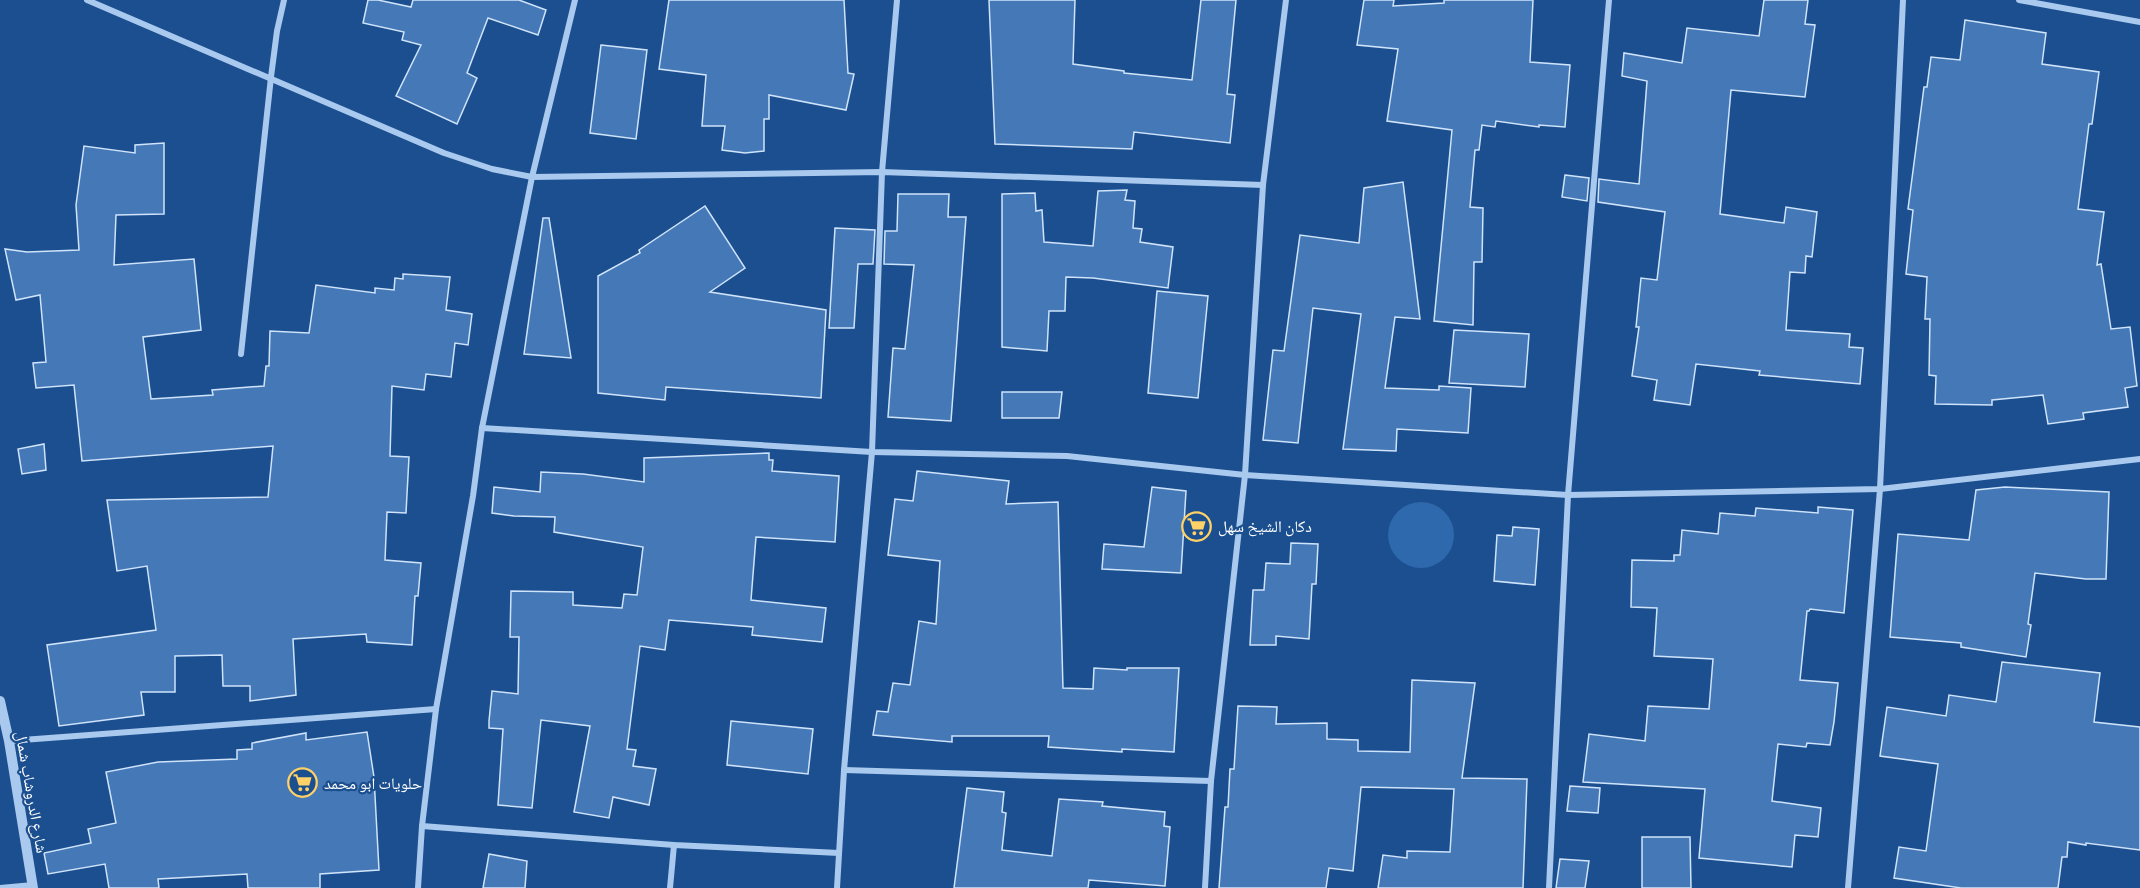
<svg xmlns="http://www.w3.org/2000/svg" width="2140" height="888" font-family="'PT Sans Narrow','Noto Naskh Arabic',sans-serif">
	<style>
		.green { fill: #2e69ad }
		.building { fill: #4478b7; stroke: #cfe3fa; stroke-width: 1.5 }
		.lines { fill: none; stroke-linecap: round; stroke-linejoin: round }
		.minor { stroke: #a9c9ee; stroke-width: 6 }
		.tertiary { stroke: #a9c9ee; stroke-width: 10 }
		.labels { text-anchor: middle; dominant-baseline: central; stroke-width: 4.5; stroke-linejoin: round; paint-order: stroke }
		.poi-label { font-size: 16px; fill: #fff; stroke: #1b4f8f; text-anchor: start }
		.street-label { font-size: 16px; fill: #fff; stroke: #1b4f8f }
	</style>
	<rect width="100%" height="100%" fill="#1b4f8f"/>
	<circle class="green" cx="1421" cy="535" r="33"/>
	<g class="building">
		<path d="M368,0H378L411,7L413,0H519L546,10L538,35L488,18L467,73L477,78L457,124L396,96L421,45L402,40L404,32L363,23Z"/>
		<path d="M669,0H844L848,73L854,74L846,110L769,95V119H764V151L745,153L722,150L725,126H702L706,75L659,69Z"/>
		<path d="M989,0H1075L1073,64L1124,71V73L1192,80L1201,0H1236L1227,94L1235,95L1230,143L1134,132L1132,149L995,144Z"/>
		<path d="M1364,0H1394L1393,6L1444,3V0H1533L1530,62L1570,65L1565,127L1539,125V127L1496,121L1495,127L1482,125L1479,150H1475L1470,207L1483,208L1482,262H1474L1473,325L1434,321L1452,130L1387,121L1398,49L1357,45Z"/>
		<path d="M1764,0H1808L1805,24L1815,25L1805,97L1731,90L1720,214L1784,223L1786,207L1817,212L1812,257L1806,256L1805,273L1790,272L1786,330L1850,334L1849,347L1863,348L1860,384L1759,375L1760,371L1696,364L1690,405L1654,400L1657,380L1632,376L1639,327H1636L1641,278L1657,280L1665,212L1598,202L1599,179L1639,184L1647,81L1622,76L1624,53L1682,63L1687,28L1759,36Z"/>
		<path d="M1965,20L2046,33L2042,64L2099,72L2092,124H2089L2078,209L2104,212L2097,265L2101,264L2111,329L2130,327L2137,386L2125,388L2128,407L2083,413L2084,419L2048,424L2043,395L1992,400V405L1935,404L1936,376L1929,375L1930,319H1925L1927,277L1906,274L1913,210L1908,209L1924,87H1927L1931,57L1960,60Z"/>
		<path d="M601,45L647,50L636,139L590,133Z"/>
		<path d="M164,143V214L116,215L114,265L194,259L201,330L143,337L151,399L213,395L212,390L264,386L266,366H269L270,331L309,333L316,285L375,293V288L394,290L395,278L403,279V274L450,277L446,310L472,314L468,345L455,343L451,377L426,374L424,390L392,386L390,456L409,457L406,513L387,512L385,560L421,563L418,596H415L412,645L367,642L366,634L293,639L296,695L250,701V686H223L222,655L175,656V692H141L144,715L59,726L47,645L156,630L147,566L117,571L107,500L268,497L273,446L82,461L74,385L36,388L33,363L46,362L40,295L16,300L5,249L27,252L79,250L76,205L84,146L135,153V145Z"/>
		<path d="M1565,175L1589,178L1587,201L1562,197Z"/>
		<path d="M1403,182L1420,319L1395,317L1385,388L1439,390V386L1471,388L1468,433L1397,429L1396,451L1343,449L1361,314L1313,308L1298,443L1263,440L1273,350L1284,351L1300,235L1359,243L1364,188Z"/>
		<path d="M1127,190L1125,200L1135,201L1133,228L1142,229L1140,242L1173,247L1168,288L1093,278L1066,277L1065,311H1049L1047,351L1002,347V194L1035,193L1036,211L1042,210L1044,242L1093,246L1098,191Z"/>
		<path d="M898,194H949L948,217H966L951,421L888,417L893,348L905,349L914,265L884,264L885,231H897Z"/>
		<path d="M705,206L745,268L710,292L826,310L821,398L666,387L665,400L598,393V276L640,253L639,250Z"/>
		<path d="M543,218H549L571,358L524,354Z"/>
		<path d="M835,228L875,230L873,264H858L854,328H829Z"/>
		<path d="M1157,291L1208,296L1198,398L1148,393Z"/>
		<path d="M1454,330L1529,334L1525,387L1449,383Z"/>
		<path d="M1002,392H1062L1059,418H1002Z"/>
		<path d="M44,444L46,470L22,474L18,449Z"/>
		<path d="M769,453V460H773L772,471L839,476L835,542L756,537L751,600L826,608L822,642L752,635L753,627L669,620L665,650L640,646L627,749L636,750L633,766L656,769L649,805L613,797L609,818L574,812L590,726L541,720L532,808L498,805L503,729L489,728V721L492,691L518,694L519,637H510L511,591L573,592V605L622,608L624,594L637,595L643,547L554,532L555,517L514,516L492,513L494,487L540,492L541,472L583,474L644,482V458Z"/>
		<path d="M917,471L1009,481L1006,504L1058,502L1063,688L1093,689L1094,668L1127,670V668H1179L1174,752L1122,749V752L1048,747L1049,736H952V742L873,735L877,711L888,712L893,683L910,685L919,621L936,624L940,561L888,555L895,499L913,501Z"/>
		<path d="M1152,487L1186,491L1181,573L1102,569L1104,544L1144,547Z"/>
		<path d="M2005,487L2109,492L2106,579H2086L2035,573L2028,624L2031,625L2026,657L1961,647V643L1890,637L1898,534L1969,540L1976,490Z"/>
		<path d="M1818,507L1853,510L1844,613L1810,609L1809,611H1807L1800,680L1838,683L1834,722L1830,745L1807,743L1806,747L1778,744L1772,801L1821,808L1818,837L1795,835L1792,867L1699,858L1705,789L1583,782L1589,734L1645,741L1648,706L1709,709L1713,659L1654,656L1657,608L1631,607L1632,560L1674,561V555H1680L1682,530L1718,534L1720,513L1755,516L1756,508L1818,513Z"/>
		<path d="M1513,527L1539,529L1535,585L1494,581L1497,535L1512,536Z"/>
		<path d="M1291,543L1318,544L1316,584H1312L1309,639L1276,636V645H1250L1253,590H1264L1266,563L1290,564Z"/>
		<path d="M2002,662L2100,673L2094,722L2140,727V850L2086,843V845L2068,842L2067,857H2062L2058,888H1961L1894,878L1899,847L1926,851L1938,764L1880,756L1887,707L1946,716L1949,695L1996,702Z"/>
		<path d="M1412,680L1475,683L1462,778L1527,779L1523,888H1378L1383,855L1407,858V851L1450,852L1454,789L1361,787L1353,871L1329,868L1326,888H1219L1225,807H1228L1230,769H1234L1238,706L1277,707L1276,724L1327,723V739L1358,740V751L1410,752Z"/>
		<path d="M731,721L813,729L808,774L727,765Z"/>
		<path d="M367,732L374,777L379,870L320,874V888H248L247,874L158,879L159,888H109L105,864L48,874L44,853L91,843L88,829L116,823L106,772L158,762L237,759V750L252,749V743L306,733V740Z"/>
		<path d="M1570,786L1600,788L1598,813L1567,811Z"/>
		<path d="M967,788L1004,792L1002,812L1006,813L1002,850L1052,856L1059,799L1103,802L1102,806L1165,812L1164,826L1170,827L1165,886L1089,880L1088,888H954Z"/>
		<path d="M1642,837H1690L1691,888H1642Z"/>
		<path d="M489,854L527,861L525,888H483Z"/>
		<path d="M1560,859L1589,861L1585,888H1556Z"/>
	</g>
	<g class="lines">
		<g class="minor">
			<path d="M87,0L444,153L492,169L532,177L882,172L1263,185"/>
			<path d="M2019,0L2140,22"/>
			<path d="M241,354L271,77L277,31L284,0"/>
			<path d="M482,428L872,452L1067,456L1245,475L1568,495L1880,489L2140,459"/>
			<path d="M9,741L436,709"/>
			<path d="M844,770L1211,781"/>
			<path d="M422,826L674,845L839,853"/>
			<path d="M0,888L33,885"/>
			<path d="M418,888L422,826L436,709L473,496L482,428L532,177L575,0"/>
			<path d="M670,888L674,845"/>
			<path d="M837,888L844,770L872,452L882,172L897,0"/>
			<path d="M1205,888L1211,781L1245,475L1263,185L1286,0"/>
			<path d="M1549,888L1568,495L1609,0"/>
			<path d="M1848,888L1880,489L1903,0"/>
		</g>
		<path class="tertiary" d="M0,701L9,741L33,888"/>
	</g>
	<defs>
		<symbol id="supermarket-ring" viewBox="-11 -11 22 22"><circle r="9.5" fill="#1b4f8f" stroke="#ffd166" stroke-width="1.5"/><path d="M-6-5.5h2.5l.6 2H6L4.5 2H-2.5L-4.4-4H-6ZM-1.5 3.2a1.3 1.3 0 1 0 .1 0ZM3 3.2a1.3 1.3 0 1 0 .1 0Z" fill="#ffd166"/></symbol>
	</defs>
	<g fill-rule="evenodd">
		<use href="#supermarket-ring" x="1180" y="510" width="33" height="33"/>
		<use href="#supermarket-ring" x="286" y="766" width="33" height="33"/>
	</g>
	<g class="labels">
		<g class="poi-label">
			<text x="1218" y="526">دكان الشيخ سهل</text>
			<text x="324" y="783">حلويات ابو محمد</text>
		</g>
		<g class="street-label">
			<text transform="translate(32 792) rotate(80)">شارع الدروشاب شمال</text>
		</g>
	</g>
</svg>
